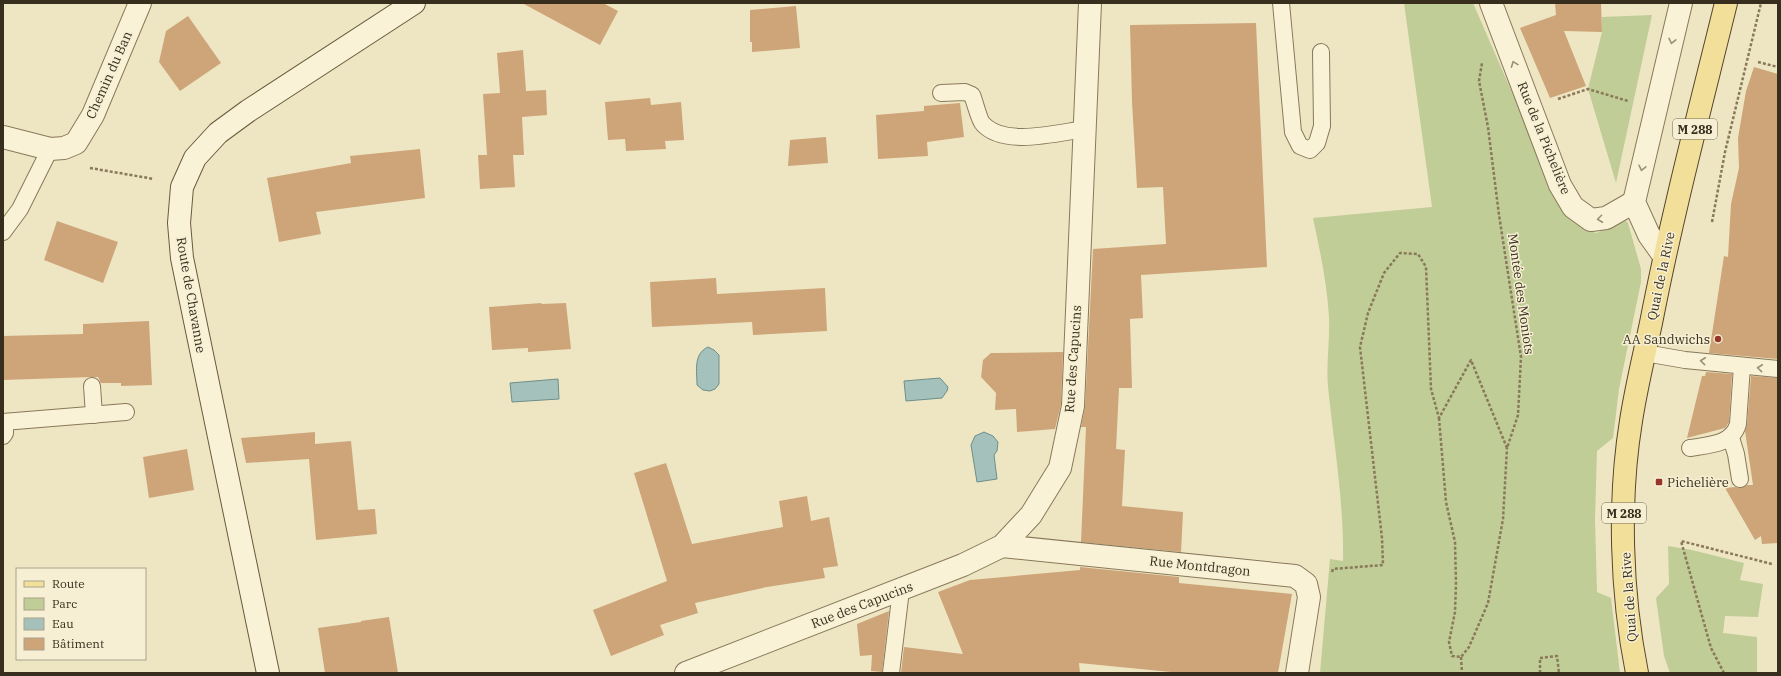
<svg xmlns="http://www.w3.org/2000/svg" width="1781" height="676" font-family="'IBM Plex Serif',serif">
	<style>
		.green { fill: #c0cd97 }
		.water { fill: #a5c1bc; stroke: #6c8f8a }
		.building { fill: #cda579 }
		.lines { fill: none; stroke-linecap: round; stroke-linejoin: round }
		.service-casing { stroke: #89785a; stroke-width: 18 }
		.minor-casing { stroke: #89785a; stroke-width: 24 }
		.secondary-casing { stroke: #6a593d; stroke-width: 24 }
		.primary-casing { stroke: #56452e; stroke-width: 24 }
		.path { stroke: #89785a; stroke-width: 2.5; stroke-dasharray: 3 2; stroke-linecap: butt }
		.service { stroke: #f9f2d6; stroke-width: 16 }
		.minor { stroke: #f9f2d6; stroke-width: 22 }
		.secondary { stroke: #f9f2d6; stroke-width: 22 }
		.primary { stroke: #f2e09a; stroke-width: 22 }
		.oneway { stroke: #98907a }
		.poi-dot { fill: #983529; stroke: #f6efd3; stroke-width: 1.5 }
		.labels { text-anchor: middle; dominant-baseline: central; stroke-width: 3; stroke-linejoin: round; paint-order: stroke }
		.shield { fill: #f6efd3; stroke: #716854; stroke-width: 1 }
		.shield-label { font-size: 12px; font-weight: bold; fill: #382e1e }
		.street-label { font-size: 13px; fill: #382e1e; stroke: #f6efd3 }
		.poi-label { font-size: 13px; fill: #382e1e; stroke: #f6efd3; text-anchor: end }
	</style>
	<rect width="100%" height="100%" fill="#eee6c3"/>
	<g class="green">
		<path d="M1404,3H1473L1566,216L1584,229L1596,233L1626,221L1628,223L1641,269V282L1619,389L1613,438L1597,451L1595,520L1597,592L1611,598L1620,673H1320L1330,559L1343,561C1344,502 1334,445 1328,387C1326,364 1330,341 1329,317C1327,283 1320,251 1313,218L1432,207Z"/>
		<path d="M1652,15L1616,183L1588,89L1602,32V17Z"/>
		<path d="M1668,546L1692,550L1744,563L1740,580L1763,584L1758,617L1725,616L1723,633L1757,637V673H1670L1664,656L1656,598L1669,584Z"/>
	</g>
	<g class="water">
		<path d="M708,347L714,350L719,355V384L715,389L710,391L703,390L697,385C697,371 693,354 708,347Z"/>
		<path d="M940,378L948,387L947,391L942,398L906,401L904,381Z"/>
		<path d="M558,379L559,399L512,402L510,383Z"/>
		<path d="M984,432L993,436L998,442L997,451L994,455L997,479L977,482L971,445L975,436Z"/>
	</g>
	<g class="building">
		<path d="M522,3H603L618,11L600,45Z"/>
		<path d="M1555,3H1601L1602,32L1564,31L1586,86L1550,98L1520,28L1556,15Z"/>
		<path d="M796,6L800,48L752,52V42H750V10Z"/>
		<path d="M188,16L221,63L180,91L159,62L166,31Z"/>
		<path d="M1256,23L1267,267L1141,275L1143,318L1130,319L1132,388H1119L1116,449L1125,450L1122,506L1183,512L1181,552L1081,542L1086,427H1081L1085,407L1093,249L1166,244L1163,187L1137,188L1132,102L1130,25Z"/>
		<path d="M523,50L526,91L546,90L547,115L522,117L524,155H513L515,187L480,189L478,155H487L483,94L500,93L497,53Z"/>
		<path d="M1754,67L1778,74V359L1709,353L1724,256L1728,257L1731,204L1739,168L1738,138L1746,91Z"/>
		<path d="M650,98L651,105L681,102L684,140L665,141L666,149L626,151L625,139L608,140L605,102Z"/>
		<path d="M960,103L964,137L927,142L928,156L878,159L876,115L924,111V106Z"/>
		<path d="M826,137L828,163L788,166L790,140Z"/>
		<path d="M420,149L425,198L316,212L321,234L279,242L267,178L351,163L350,156Z"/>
		<path d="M57,221L118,242L103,283L44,260Z"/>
		<path d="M716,278L717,294L825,288L827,331L753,335L752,322L652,327L650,282Z"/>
		<path d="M541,303L542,304L566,303L571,349L528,352V348L492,350L489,307Z"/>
		<path d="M149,321L152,385L121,386V383H101L98,377H92L3,380V336L83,334V324Z"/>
		<path d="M1063,352L1061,404L1055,429L1017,432L1016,409L995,410L996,393L981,377L983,360L991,353Z"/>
		<path d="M1706,372L1732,374L1729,422L1725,428L1687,438L1702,376H1705Z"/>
		<path d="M1751,376L1778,378V543L1762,544L1761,536L1755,540L1725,488L1735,487L1741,488L1747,485H1753L1745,431L1747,425Z"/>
		<path d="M315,432V444L351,441L358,510L375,509L377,534L316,540L309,459L246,463L241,438Z"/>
		<path d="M187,449L194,490L149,498L143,457Z"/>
		<path d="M666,463L692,544L783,527L779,501L807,496L811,521L829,517L838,566L823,568L825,578L767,587L695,603L698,613L660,625L664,635L611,656L593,610L667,581L634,473Z"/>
		<path d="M1080,567L1179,577V583L1292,594L1278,673H1181L1079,663L1080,673H901L904,647L963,654L938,592L970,580L1080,570Z"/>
		<path d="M889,611L882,672L871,671L872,655L860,656L857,624Z"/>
		<path d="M389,617L398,673H325L318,628L361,622V621Z"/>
	</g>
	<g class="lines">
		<defs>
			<g id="service">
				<path d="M1281,3L1293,132L1300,146L1310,150L1317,143L1322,126L1321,52"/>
				<path d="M941,93L965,92L972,95C975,102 979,120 983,124C1004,147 1056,133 1085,129"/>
				<path d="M3,232L20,209L50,149"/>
				<path d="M1645,353L1685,360L1778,369"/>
				<path d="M92,386L94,415"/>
				<path d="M3,422L126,412"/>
				<path d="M3,436L5,433V422"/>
				<path d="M1731,438L1736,454L1740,479"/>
				<path d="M1690,448C1708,445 1732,445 1738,424L1742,366"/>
				<path d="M891,673L901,590"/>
			</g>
			<g id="minor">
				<path d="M1491,3L1560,185L1573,207L1591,220L1606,218L1634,202"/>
				<path d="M3,137L50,149L64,148L76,143L93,115L140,3"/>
				<path d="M1664,256L1649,235L1634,202L1681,3"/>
				<path d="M1002,546L1295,576L1306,584L1309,597L1297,673"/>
				<path d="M686,673L963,565L1002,546L1031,515L1060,468L1073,406L1090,3"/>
			</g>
			<path id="secondary" d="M268,673L182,258L179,223L182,187L195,158L218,133L248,111L414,3"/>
			<path id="primary" d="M1637,673C1621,593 1618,501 1631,421C1636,388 1644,356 1651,323C1672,215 1700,109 1726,3"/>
		</defs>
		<use href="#service" class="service-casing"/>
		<use href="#minor" class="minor-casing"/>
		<use href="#secondary" class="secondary-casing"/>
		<use href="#primary" class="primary-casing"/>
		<g class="path">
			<path d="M1758,62L1778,67"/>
			<path d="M1558,99L1588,89L1628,101"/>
			<path d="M90,168L154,179"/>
			<path d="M1712,222L1725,152L1761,3"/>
			<path d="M1439,418L1446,502L1455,542L1456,583L1455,612L1449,642L1452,656L1461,657L1469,647L1488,603L1503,519L1507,448"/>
			<path d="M1332,572L1333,569L1383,565L1382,538L1360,347L1368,313L1384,273L1400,253L1418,254L1426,267L1431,389L1439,418L1471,360L1507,448L1518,415L1521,357L1499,215L1488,127L1479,81L1482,63"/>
			<path d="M1461,657L1462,673"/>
			<path d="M1540,673V658L1557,656L1559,673"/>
			<path d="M1724,673L1711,648L1681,541L1772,564"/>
		</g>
		<use href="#service" class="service"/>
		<use href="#minor" class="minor"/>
		<use href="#secondary" class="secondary"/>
		<use href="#primary" class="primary"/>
	</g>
	<defs><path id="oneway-chevron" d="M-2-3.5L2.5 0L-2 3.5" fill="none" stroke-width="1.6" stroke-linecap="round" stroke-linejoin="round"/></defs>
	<g class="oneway">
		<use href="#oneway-chevron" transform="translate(1672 41) rotate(103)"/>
		<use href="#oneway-chevron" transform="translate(1514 64) rotate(-111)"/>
		<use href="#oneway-chevron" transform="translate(1642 168) rotate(103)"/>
		<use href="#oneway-chevron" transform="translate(1600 219) rotate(173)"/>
		<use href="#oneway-chevron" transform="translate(1703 361) rotate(-174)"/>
		<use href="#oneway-chevron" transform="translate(1760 368) rotate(-174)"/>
	</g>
	<g class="poi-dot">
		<circle cx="1718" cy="339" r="4"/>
		<rect x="1655" y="478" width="8" height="8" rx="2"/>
	</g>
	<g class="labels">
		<g class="shield">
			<rect x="1673" y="119" width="44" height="20" rx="3"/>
			<rect x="1602" y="503" width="44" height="20" rx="3"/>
		</g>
		<g class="shield-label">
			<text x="1695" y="129">M 288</text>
			<text x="1624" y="513">M 288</text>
		</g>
		<g class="street-label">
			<text transform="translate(109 75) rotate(-66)">Chemin du Ban</text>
			<text transform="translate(1544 138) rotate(68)">Rue de la Pichelière</text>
			<text transform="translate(1661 276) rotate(-78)">Quai de la Rive</text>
			<text transform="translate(1521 294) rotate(82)">Montée des Moniots</text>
			<text transform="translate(191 295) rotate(80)">Route de Chavanne</text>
			<text transform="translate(1073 359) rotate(-86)">Rue des Capucins</text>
			<text transform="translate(1200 566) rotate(6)">Rue Montdragon</text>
			<text transform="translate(1629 597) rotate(-94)">Quai de la Rive</text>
			<text transform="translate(862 605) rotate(-21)">Rue des Capucins</text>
		</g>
		<g class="poi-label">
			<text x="1710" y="339">AA Sandwichs</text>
			<text x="1667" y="482" text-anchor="start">Pichelière</text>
		</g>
	</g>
	<rect width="1781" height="676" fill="none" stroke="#382e1e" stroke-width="8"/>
	<rect x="16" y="568" width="130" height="92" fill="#f6efd3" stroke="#aaa28b"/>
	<rect x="24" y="581" width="20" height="6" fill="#f2e09a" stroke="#aaa28b"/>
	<text x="52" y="588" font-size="12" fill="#382e1e">Route</text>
	<rect x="24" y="598" width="20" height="12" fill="#c0cd97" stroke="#aaa28b"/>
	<text x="52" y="608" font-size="12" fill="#382e1e">Parc</text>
	<rect x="24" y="618" width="20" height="12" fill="#a5c1bc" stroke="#aaa28b"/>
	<text x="52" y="628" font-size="12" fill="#382e1e">Eau</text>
	<rect x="24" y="638" width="20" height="12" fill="#cda579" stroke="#aaa28b"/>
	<text x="52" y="648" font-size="12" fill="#382e1e">Bâtiment</text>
</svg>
